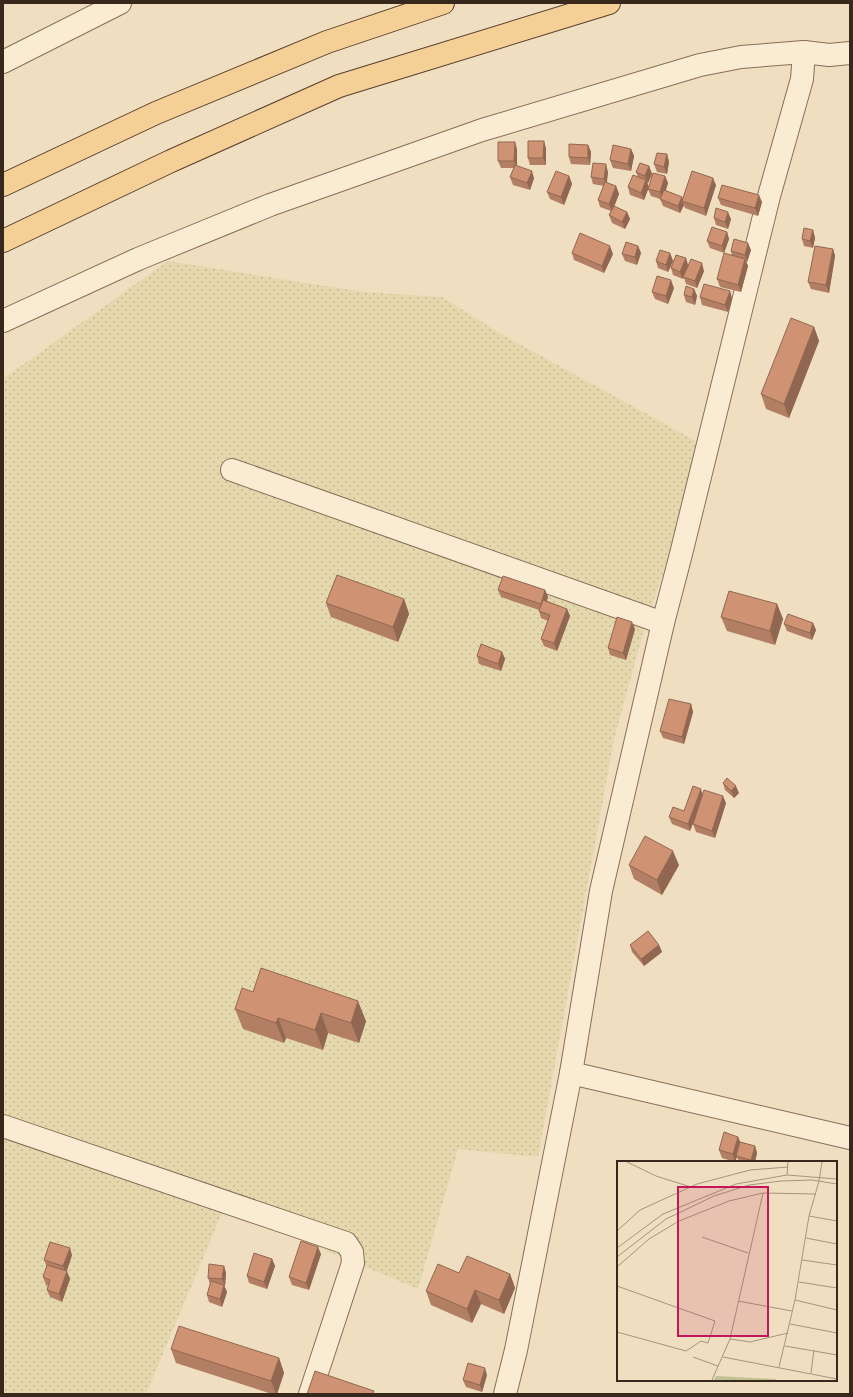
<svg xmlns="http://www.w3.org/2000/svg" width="853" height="1397" font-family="Spectral,serif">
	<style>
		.farmland { fill: url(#farmland-dots) }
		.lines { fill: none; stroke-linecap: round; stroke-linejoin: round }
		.minor-casing { stroke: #896e57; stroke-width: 24 }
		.major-casing { stroke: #573d2c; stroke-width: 24 }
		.minor { stroke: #faecd3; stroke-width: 22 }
		.major { stroke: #f5d096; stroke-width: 22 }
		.wall { fill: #b27e64 }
		.shaded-wall { fill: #916751 }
		.building { fill: #cf9374; stroke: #916751 }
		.inset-road { fill: none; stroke: #a6957e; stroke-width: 1 }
		.view { fill: #c2185b; fill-opacity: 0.15; stroke: #c2185b; stroke-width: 2 }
		.inset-edge { fill: none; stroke: #38281c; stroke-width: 2 }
	</style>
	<defs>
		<pattern id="farmland-dots" width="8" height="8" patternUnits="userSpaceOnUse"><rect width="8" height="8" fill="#e5d8ad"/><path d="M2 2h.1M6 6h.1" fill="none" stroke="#c5b994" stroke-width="1.8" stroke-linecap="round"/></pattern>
	</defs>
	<rect width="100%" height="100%" fill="#efdec0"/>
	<path class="farmland" d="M168,261L363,292L442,297L501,334L705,446L643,633L614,739L538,1157L458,1149L418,1289L224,1208L146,1394H3V379Z"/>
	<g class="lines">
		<defs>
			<g id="minor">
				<path d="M3,62L120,3"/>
				<path d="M3,321L138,259L270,205L482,130L700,65L741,57L804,52"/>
				<path d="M232,470L663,623"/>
				<path d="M571,1073L850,1138"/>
				<path d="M3,1126L346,1243L352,1252L353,1263L310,1394"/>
				<path d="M505,1394L516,1350L571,1073L601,891L663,623L681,554L769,196L802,79L804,52L829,55L850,53"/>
			</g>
			<g id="major">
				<path d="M3,185L156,113L327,42L443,3"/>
				<path d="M3,241L171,161L339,86L609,3"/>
			</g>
		</defs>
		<use href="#minor" class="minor-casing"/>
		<use href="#major" class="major-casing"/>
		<use href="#minor" class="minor"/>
		<use href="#major" class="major"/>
	</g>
	<g class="wall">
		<path d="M588,145L591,152L590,165L571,164L569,157Z"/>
		<path d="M546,148V165H530L528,158Z"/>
		<path d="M517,149V166L534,178L530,190L513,185L510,177L514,168H501L498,161Z"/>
		<path d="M631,149L634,156L631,171L613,168L610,160Z"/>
		<path d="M667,154L669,162L667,174L657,172L654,164Z"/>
		<path d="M649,166L652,174L648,183H647L649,187L665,176L668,183L665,190L682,197L683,199L716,185L706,216L685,208L684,205L680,213L663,206L660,199L651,196L648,189L644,200L630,195L628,187L638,177L636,172Z"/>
		<path d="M608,172L607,183L616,186L619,194L613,209L627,212L630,219L625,229L612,223L609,215L611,211L600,207L598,200L604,186L593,184L591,177Z"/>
		<path d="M569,176L572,184L564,205L550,199L547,192Z"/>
		<path d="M718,198L762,202L758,216L721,205Z"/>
		<path d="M714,218L731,219L728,229L716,225Z"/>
		<path d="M813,230L815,238L813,248L804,246L802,239Z"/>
		<path d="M727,232L729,239L724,253L710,248L707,241Z"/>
		<path d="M638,246L641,253L637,265L625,261L622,254Z"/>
		<path d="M833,249L835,256L829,293L811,289L808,282Z"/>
		<path d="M751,250L747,262H746L748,266L741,292L720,287L717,279L732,256L731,251Z"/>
		<path d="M572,253L613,254L604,273L574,260Z"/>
		<path d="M670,253L673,261L668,272L658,268L656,261Z"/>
		<path d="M686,258L688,265L704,271L697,288L686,284L684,278L683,279L673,275L671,268Z"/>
		<path d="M674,288L668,304L655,299L652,292Z"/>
		<path d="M694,289L697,296L695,305L686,302L684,295Z"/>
		<path d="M730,291L732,299L728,312L702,305L700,297Z"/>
		<path d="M814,327L819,341L789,418L766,409L761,394Z"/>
		<path d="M498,590H545L548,597L547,601L567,609L570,616L557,651L544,646L541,639L548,621L541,618L539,611V610L501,597Z"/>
		<path d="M404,599L409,614L398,642L331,617L326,603Z"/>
		<path d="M777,604L783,619L775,645L727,631L721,617Z"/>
		<path d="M813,623L816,630L812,640L787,631L784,624Z"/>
		<path d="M635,629L626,660L610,655L608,648Z"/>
		<path d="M502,652L505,659L501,671L479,664L477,656Z"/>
		<path d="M691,704L693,712L684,744L663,738L660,731Z"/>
		<path d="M723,783L739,793L734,798L725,790Z"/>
		<path d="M703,794L726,803L715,838L696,832L693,824L694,821L690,831L672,824L669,817L684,811Z"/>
		<path d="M629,865H679L662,895L634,879Z"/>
		<path d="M630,945H659L662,952L644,966L632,952Z"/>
		<path d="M253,992L366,1021L359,1043L328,1033L323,1050L286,1038L284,1043L243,1029L235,1009Z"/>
		<path d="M738,1137L740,1142L755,1146L757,1153L755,1162H739L737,1157L735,1162L722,1158L719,1150Z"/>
		<path d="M321,1254L309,1290L292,1285L289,1277Z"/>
		<path d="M72,1255L66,1271L70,1279L62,1302L50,1297L47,1290L49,1286L46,1285L43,1277L47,1267L44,1260Z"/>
		<path d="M272,1259L275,1266L267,1289L249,1283L247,1276Z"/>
		<path d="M224,1266L226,1273L225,1286H224L227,1292L222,1307L209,1302L207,1295L210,1284L208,1278Z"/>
		<path d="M459,1273L510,1274L515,1288L504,1314L481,1304L472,1323L431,1305L426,1291Z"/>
		<path d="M171,1349L279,1358L284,1373L277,1394H272L176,1363Z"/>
		<path d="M487,1375L482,1392L466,1387L463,1380Z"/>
	</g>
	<g class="shaded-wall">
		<path d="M544,141L546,148V165L543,158Z"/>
		<path d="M515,142L517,149V168L514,161Z"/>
		<path d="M588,145L591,152L590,165L588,158Z"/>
		<path d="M631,149L634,156L631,171L628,164Z"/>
		<path d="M667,154L669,162L667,174L664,167Z"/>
		<path d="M606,164L608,172L606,186L604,179Z"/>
		<path d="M649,166L652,174L648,183L645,176Z"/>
		<path d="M532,171L534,178L530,190L527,183Z"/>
		<path d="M569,176L572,184L564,205L561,197Z"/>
		<path d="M665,176L668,183L663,200L660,192Z"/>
		<path d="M713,178L716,185L706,216L704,208Z"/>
		<path d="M646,180L649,187L644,200L641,193Z"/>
		<path d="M616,186L619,194L612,212L609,204Z"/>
		<path d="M759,195L762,202L758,216L755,208Z"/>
		<path d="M682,197L684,202L682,201L684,205L680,213L678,206Z"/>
		<path d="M627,212L630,219L625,229L622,222Z"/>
		<path d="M728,212L731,219L728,229L725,222Z"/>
		<path d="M813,230L815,238L813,248L810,241Z"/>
		<path d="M727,232L729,239L724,253L722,246Z"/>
		<path d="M748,243L751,250L747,262L745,255Z"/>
		<path d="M610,246L613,254L604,273L602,266Z"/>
		<path d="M638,246L641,253L637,265L635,257Z"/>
		<path d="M833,249L835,256L829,293L826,285Z"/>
		<path d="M670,253L673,261L668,272L666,265Z"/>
		<path d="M686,258L688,266L683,277V279L680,272Z"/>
		<path d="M745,259L748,266L741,292L738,285Z"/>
		<path d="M702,263L704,271L697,288L695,281Z"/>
		<path d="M671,280L674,288L668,304L666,296Z"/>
		<path d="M694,289L697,296L695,305L692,297Z"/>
		<path d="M730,291L732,299L728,312L725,305Z"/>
		<path d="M814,327L819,341L789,418L784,404Z"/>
		<path d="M545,590L548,597L543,611L541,604Z"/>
		<path d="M404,599L409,614L398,642L393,627Z"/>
		<path d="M777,604L783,619L775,645L770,631Z"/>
		<path d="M567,609L570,616L557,651L554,643Z"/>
		<path d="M632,622L635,629L626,660L623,653Z"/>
		<path d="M813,623L816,630L812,640L810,633Z"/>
		<path d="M502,652L505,659L501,671L498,664Z"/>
		<path d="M691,704L693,712L684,744L682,737Z"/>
		<path d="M736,786L739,793L734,798L731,791Z"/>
		<path d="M701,789L703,796L690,831L688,824Z"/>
		<path d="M723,796L726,803L715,838L712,831Z"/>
		<path d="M673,851L679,865L662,895L657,880Z"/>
		<path d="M659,945L662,952L644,966L641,959Z"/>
		<path d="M358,1001L366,1021L359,1043L351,1023Z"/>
		<path d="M321,1013L328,1033L323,1050L315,1030Z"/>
		<path d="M278,1018L286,1038L284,1043L276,1023Z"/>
		<path d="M738,1137L741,1144L736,1156L737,1157L735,1162L733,1154Z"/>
		<path d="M755,1146L757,1153L755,1162H751V1160Z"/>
		<path d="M318,1247L321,1254L309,1290L306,1283Z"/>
		<path d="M70,1248L72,1255L66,1274L63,1266Z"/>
		<path d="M272,1259L275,1266L267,1289L264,1282Z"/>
		<path d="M224,1266L226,1273L225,1286L222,1279Z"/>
		<path d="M67,1271L70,1279L62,1302L59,1294Z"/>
		<path d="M510,1274L515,1288L504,1314L499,1300Z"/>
		<path d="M224,1285L227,1292L222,1307L220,1299Z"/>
		<path d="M475,1290L481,1304L472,1323L467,1309Z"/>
		<path d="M279,1358L284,1373L277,1394H276L271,1381Z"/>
		<path d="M485,1368L487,1375L482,1392L480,1385Z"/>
	</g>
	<g class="building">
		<path d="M528,141H544L543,158H528Z"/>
		<path d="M498,142H515L514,161H498Z"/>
		<path d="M569,144L588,145V158L569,157Z"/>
		<path d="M613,145L631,149L628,164L610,160Z"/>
		<path d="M657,153L667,154L664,167L654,164Z"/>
		<path d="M593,163L606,164L604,179L591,177Z"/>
		<path d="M640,163L649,166L645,176L636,172Z"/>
		<path d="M515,165L532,171L527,183L510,177Z"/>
		<path d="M556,171L569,176L561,197L547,192Z"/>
		<path d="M692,171L713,178L704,208L682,201Z"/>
		<path d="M653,173L665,176L660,192L648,189Z"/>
		<path d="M633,175L646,180L641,193L628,187Z"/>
		<path d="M605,182L616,186L609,204L598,200Z"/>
		<path d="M722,185L759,195L755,208L718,198Z"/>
		<path d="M664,190L682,197L678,206L660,199Z"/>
		<path d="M614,206L627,212L622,222L609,215Z"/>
		<path d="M716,208L728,212L725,222L714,218Z"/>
		<path d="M712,227L727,232L722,246L707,241Z"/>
		<path d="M804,228L813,230L810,241L802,239Z"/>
		<path d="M580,233L610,246L602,266L572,253Z"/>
		<path d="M734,239L748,243L745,255L731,251Z"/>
		<path d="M626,242L638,246L635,257L622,254Z"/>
		<path d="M815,246L833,249L826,285L808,282Z"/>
		<path d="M660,250L670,253L666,265L656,261Z"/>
		<path d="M724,253L745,259L738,285L717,279Z"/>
		<path d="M676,255L686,258L680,272L671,268Z"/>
		<path d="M691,259L702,263L695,281L683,277Z"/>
		<path d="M657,276L671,280L666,296L652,292Z"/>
		<path d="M704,284L730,291L725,305L700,297Z"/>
		<path d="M686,286L694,289L692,297L684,295Z"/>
		<path d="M791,318L814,327L784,404L761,394Z"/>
		<path d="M337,575L404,599L393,627L326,603Z"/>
		<path d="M503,576L545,590L541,604L498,590Z"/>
		<path d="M729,591L777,604L770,631L721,617Z"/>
		<path d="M543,600L567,609L554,643L541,639L550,615L539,611Z"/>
		<path d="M788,614L813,623L810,633L784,624Z"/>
		<path d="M617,617L632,622L623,653L608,648Z"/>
		<path d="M481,644L502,652L498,664L477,656Z"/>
		<path d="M669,699L691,704L682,737L660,731Z"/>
		<path d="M727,778L736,786L731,791L723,783Z"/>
		<path d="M693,786L701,789L688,824L669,817L673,807L684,811Z"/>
		<path d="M704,790L723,796L712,831L693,824Z"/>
		<path d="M645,836L673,851L657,880L629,865Z"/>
		<path d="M648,931L659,945L641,959L630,945Z"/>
		<path d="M261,968L358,1001L351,1023L321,1013L315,1030L278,1018L276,1023L235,1009L242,988L253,992Z"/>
		<path d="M724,1132L738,1137L733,1154L719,1150Z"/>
		<path d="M740,1142L755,1146L751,1160L736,1156Z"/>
		<path d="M301,1241L318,1247L306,1283L289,1277Z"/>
		<path d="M50,1242L70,1248L63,1266L44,1260Z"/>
		<path d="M254,1253L272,1259L264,1282L247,1276Z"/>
		<path d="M467,1256L510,1274L499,1300L475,1290L467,1309L426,1291L438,1264L459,1273Z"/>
		<path d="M209,1264L224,1266L222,1279L208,1278Z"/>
		<path d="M47,1265L67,1271L59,1294L47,1290L50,1280L43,1277Z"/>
		<path d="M211,1281L224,1285L220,1299L207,1295Z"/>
		<path d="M179,1326L279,1358L271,1381L171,1349Z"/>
		<path d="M468,1363L485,1368L480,1385L463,1380Z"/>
		<path d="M315,1371L374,1391L373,1394H307Z"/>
	</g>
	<g transform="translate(617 1161)">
		<rect width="220" height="220" fill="#efdec0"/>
		<path d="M99,215L159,218V219H97Z" fill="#c0c293"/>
		<path class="inset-road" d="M10,1L39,15L74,26M170,14L171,1M192,55L220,60M0,70L23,49L80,23L133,9L171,6M85,76L131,92M189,77L220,83M0,87L46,53L119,23L170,14L220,18M0,96L49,58L97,35L132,24L164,20L195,19L220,23M185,99L220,104M0,106L32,78L62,60L112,40L146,32M182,121L220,127M0,125L98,160L91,182L84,180L69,190L0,171M178,139L220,149M121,140L175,150M173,163L220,172M113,178L133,181L171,172M168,185L220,194M76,196L101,205M106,196L220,218M162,206L178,139L192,55L202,20L205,1M194,212L197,189M95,219L113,178L146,32L199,33"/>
		<path class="view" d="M61,26H151V175H61Z"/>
		<rect width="220" height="220" class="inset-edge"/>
	</g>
	<rect width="853" height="1397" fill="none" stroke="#38281c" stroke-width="8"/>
</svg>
